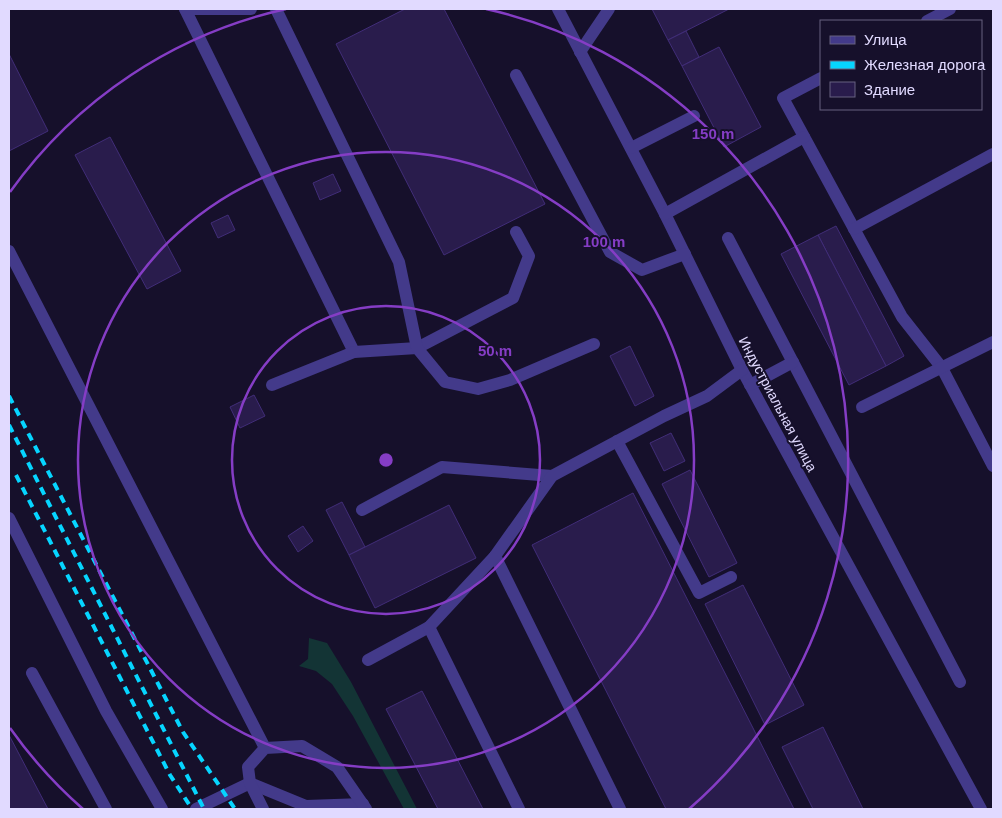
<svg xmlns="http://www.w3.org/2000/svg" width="1002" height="818" font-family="Arial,sans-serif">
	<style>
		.green { fill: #133435 }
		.building { fill: #291c4c; stroke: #412d78 }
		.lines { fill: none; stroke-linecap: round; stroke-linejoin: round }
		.minor { stroke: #433a8a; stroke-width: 12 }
		.rail { stroke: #06d5ff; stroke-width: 4; stroke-dasharray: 8 6; stroke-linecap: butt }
		.ring { fill: none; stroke: #853dc5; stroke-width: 2.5 }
		.labels { text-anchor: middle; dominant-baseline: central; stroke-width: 4; stroke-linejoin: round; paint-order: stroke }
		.street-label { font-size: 14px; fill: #e1daff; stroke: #16102b }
		.centre { fill: #853dc5; stroke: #16102b; stroke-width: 2.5 }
		.ring-label { font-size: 15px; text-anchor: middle; font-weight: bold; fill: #853dc5; stroke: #16102b; stroke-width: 4; stroke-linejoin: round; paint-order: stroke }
	</style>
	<rect width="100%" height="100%" fill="#16102b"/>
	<path class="green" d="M309,638L327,643L351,682L417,809H404L353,716L332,684L316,671L299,666L308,659Z"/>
	<g class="building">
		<path d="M405,9H444L545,204L444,255L336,44Z"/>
		<path d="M652,9H729L668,40Z"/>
		<path d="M686,31L699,57L682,66L668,40Z"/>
		<path d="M719,47L761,127L724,147L682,66Z"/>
		<path d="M9,54L48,131L9,151Z"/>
		<path d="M110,137L181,271L147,289L75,155Z"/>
		<path d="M333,174L341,191L320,200L313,183Z"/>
		<path d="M228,215L235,230L218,238L211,223Z"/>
		<path d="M836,226L904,356L886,366L818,235Z"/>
		<path d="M818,235L886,366L849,385L781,254Z"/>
		<path d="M630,346L654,396L635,406L610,356Z"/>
		<path d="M254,395L265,416L240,428L230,407Z"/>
		<path d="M671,433L685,461L664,471L650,443Z"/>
		<path d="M690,470L737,563L709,577L662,484Z"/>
		<path d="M633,493L754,730L794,809H666L532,545Z"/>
		<path d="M342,502L365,547L349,555L326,510Z"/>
		<path d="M449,505L476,558L375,608L349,555Z"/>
		<path d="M303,526L313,541L298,552L288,536Z"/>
		<path d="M743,585L804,705L765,725L705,604Z"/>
		<path d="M422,691L483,809H438L386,709Z"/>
		<path d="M823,727L863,809H813L782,747Z"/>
		<path d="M9,735L48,809H9Z"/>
	</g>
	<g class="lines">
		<g class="minor">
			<path d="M185,9L354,352L417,348L513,298L529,256L516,232"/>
			<path d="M185,9H251"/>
			<path d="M276,9L399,262L417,348L445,382L478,389L510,380L594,344"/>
			<path d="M558,9L665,214L742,370L981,809"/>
			<path d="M927,21L950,9"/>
			<path d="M580,52L609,9"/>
			<path d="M516,75L610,252L642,270L685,254"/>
			<path d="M821,78L783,98L902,317L942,368L993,466"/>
			<path d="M631,148L694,116"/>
			<path d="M665,214L804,137"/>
			<path d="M854,229L993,154"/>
			<path d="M728,238L960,682"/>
			<path d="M9,251L265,748"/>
			<path d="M272,385L354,352"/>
			<path d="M750,385L793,362"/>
			<path d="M862,407L993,342"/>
			<path d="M617,441L699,593L731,577"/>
			<path d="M362,510L442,467L552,476"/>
			<path d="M9,518L106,711L162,809"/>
			<path d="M495,556L620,809"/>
			<path d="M368,660L429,627"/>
			<path d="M32,673L106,809"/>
			<path d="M196,809L250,783L306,806L363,804"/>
			<path d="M263,809L250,783L248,767L265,748L302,746L337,767L366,809"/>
			<path d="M519,809L429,627L495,556L552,476L664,416L707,396L742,370"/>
		</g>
		<g class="rail">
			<path d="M9,396L183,732L235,809"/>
			<path d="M9,425L204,809"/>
			<path d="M16,475L170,775L192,809"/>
		</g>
	</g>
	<g class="ring">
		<circle cx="386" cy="460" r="154"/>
		<circle cx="386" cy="460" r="308"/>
		<path d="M83 809A462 462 0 0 1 10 728M10 192A462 462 0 0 1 286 9M486 9A462 462 0 0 1 689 809"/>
	</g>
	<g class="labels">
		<g class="street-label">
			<text transform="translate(778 404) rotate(62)">Индустриальная улица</text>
		</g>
	</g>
	<circle cx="386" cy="460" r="8" class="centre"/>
	<g class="ring-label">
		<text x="713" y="139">150 m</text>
		<text x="604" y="247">100 m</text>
		<text x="495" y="356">50 m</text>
	</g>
	<rect width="1002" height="818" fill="none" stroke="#e1daff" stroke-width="20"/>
	<rect x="820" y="20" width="162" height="90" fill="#16102b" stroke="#676180"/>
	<rect x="830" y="36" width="25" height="8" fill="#433a8a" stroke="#676180"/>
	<text x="864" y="45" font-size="15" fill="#e1daff">Улица</text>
	<rect x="830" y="61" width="25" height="8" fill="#06d5ff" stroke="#676180"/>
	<text x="864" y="70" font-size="15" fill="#e1daff">Железная дорога</text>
	<rect x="830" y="82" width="25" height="15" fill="#291c4c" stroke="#676180"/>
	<text x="864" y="95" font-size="15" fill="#e1daff">Здание</text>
</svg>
